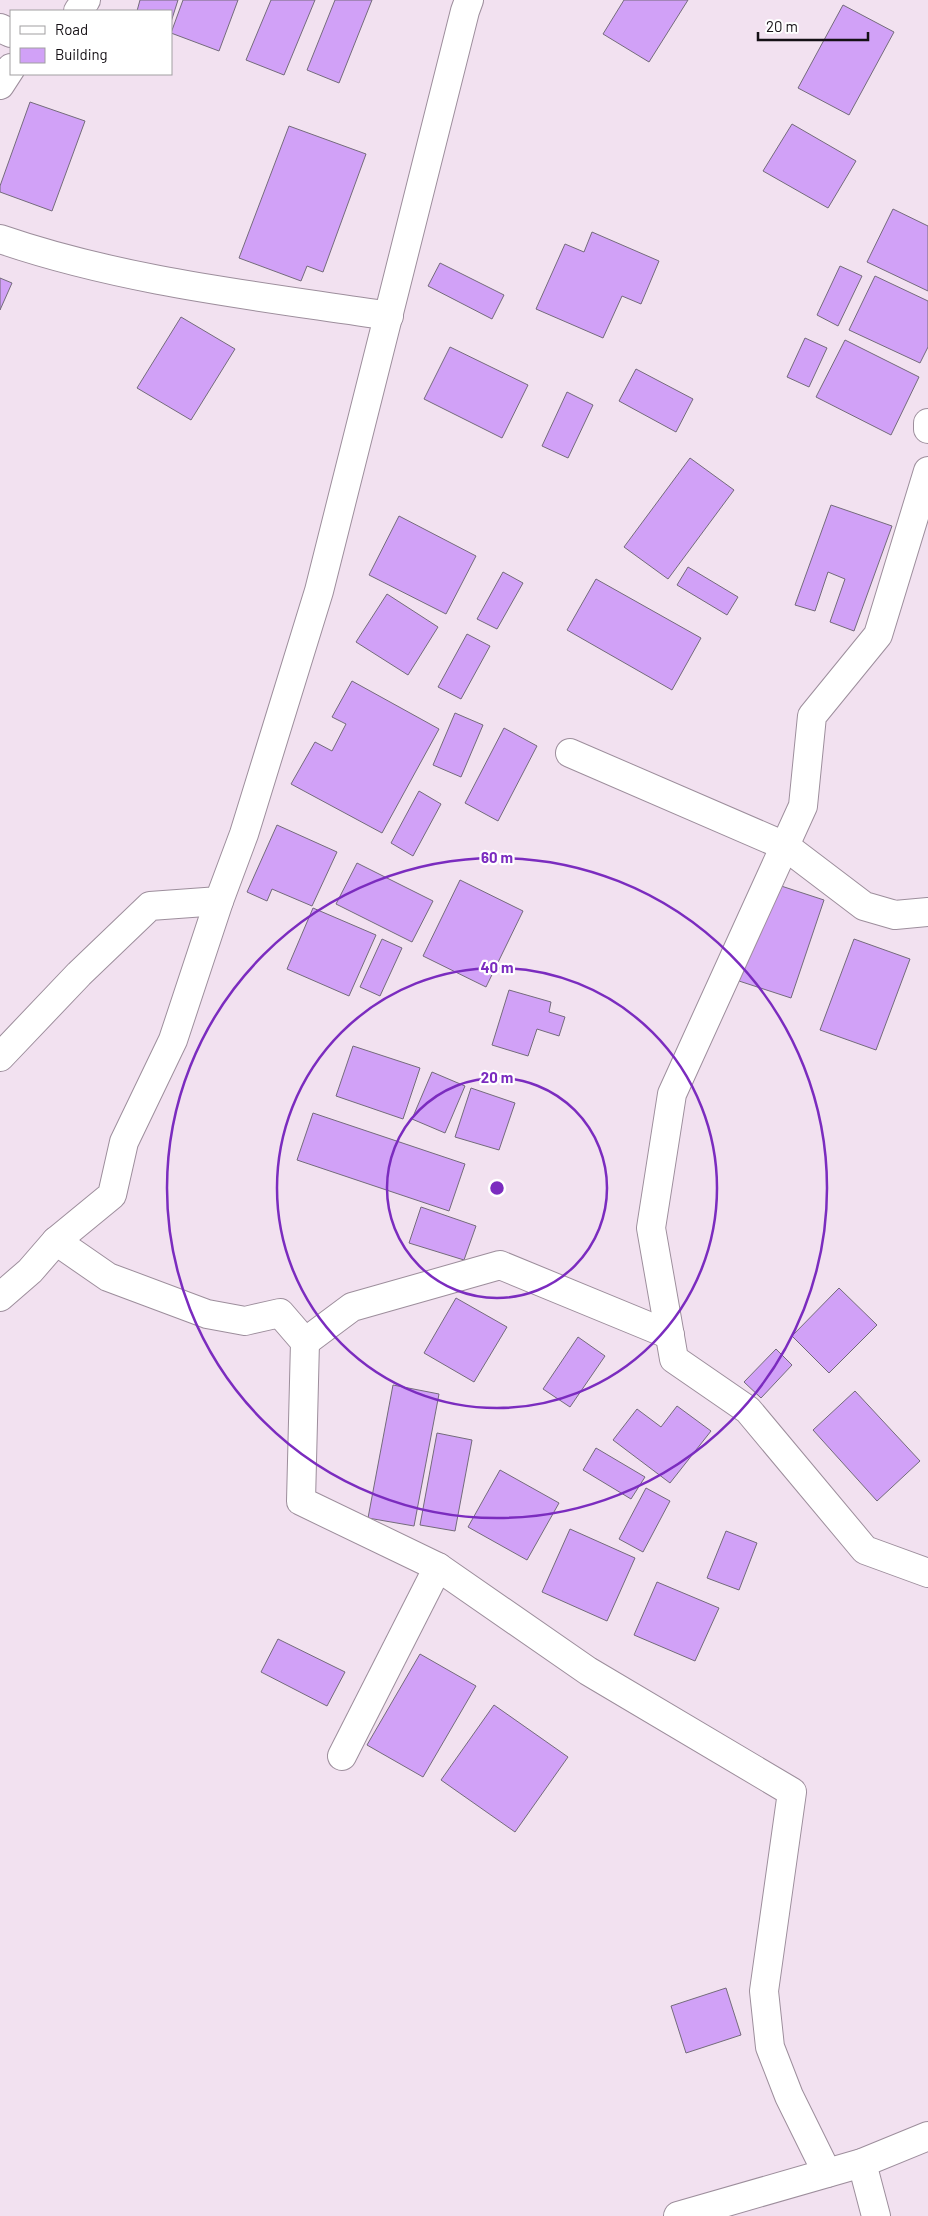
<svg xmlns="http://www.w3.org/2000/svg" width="928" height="2216" font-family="Barlow,sans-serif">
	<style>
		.building { fill: #d1a1f7; stroke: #746b7b }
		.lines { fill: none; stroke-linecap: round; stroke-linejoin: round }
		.minor-casing { stroke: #9d8e9c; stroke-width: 30 }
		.minor { stroke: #fff; stroke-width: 28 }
		.ring { fill: none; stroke: #7b2cbf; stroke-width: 2.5 }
		.centre { fill: #7b2cbf; stroke: #fff; stroke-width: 2.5 }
		.ring-label { font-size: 15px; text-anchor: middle; font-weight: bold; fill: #7b2cbf; stroke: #fff; stroke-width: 4.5; stroke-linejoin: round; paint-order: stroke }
	</style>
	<rect width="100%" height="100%" fill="#f2e1f0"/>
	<g class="building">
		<path d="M140,0H178L171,22V11H137Z"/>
		<path d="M183,0H238L219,51L171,33Z"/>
		<path d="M271,0H315L284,75L246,60Z"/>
		<path d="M335,0H372L339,83L307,70Z"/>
		<path d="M624,0H688L649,62L603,34Z"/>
		<path d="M843,5L894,32L849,115L798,88Z"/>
		<path d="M30,102L85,121L52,211L0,192V186Z"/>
		<path d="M792,124L856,161L828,208L763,171Z"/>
		<path d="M289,126L366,154L323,272L307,266L301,281L239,258Z"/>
		<path d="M893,209L928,226V291L867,262Z"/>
		<path d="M592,232L659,261L641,304L622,296L603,338L536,309L565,244L584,252Z"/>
		<path d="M440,263L504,295L492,319L428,286Z"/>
		<path d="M840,266L862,276L838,326L817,315Z"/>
		<path d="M875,276L928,301V347L920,363L849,330Z"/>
		<path d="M0,278L12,283L0,310Z"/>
		<path d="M181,317L235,349L191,420L137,388Z"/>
		<path d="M805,338L827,348L809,387L787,377Z"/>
		<path d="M845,340L919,377L891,435L816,397Z"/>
		<path d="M450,347L528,385L502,438L424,399Z"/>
		<path d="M636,369L693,399L676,432L619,401Z"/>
		<path d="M567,392L593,405L568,458L542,446Z"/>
		<path d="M690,458L734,490L668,579L624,547Z"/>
		<path d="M831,505L892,526L854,631L830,622L845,579L828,572L815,611L795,605Z"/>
		<path d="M399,516L476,556L446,614L369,575Z"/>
		<path d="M688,567L738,597L727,615L677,585Z"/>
		<path d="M503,572L523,583L497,629L477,619Z"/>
		<path d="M596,579L701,638L672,690L567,630Z"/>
		<path d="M387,594L438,627L408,675L356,642Z"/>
		<path d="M467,634L490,646L461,699L438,687Z"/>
		<path d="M352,681L439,729L382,833L291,784L315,742L332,751L346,724L332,717Z"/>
		<path d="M455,713L483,725L461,777L433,765Z"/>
		<path d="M504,728L537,746L498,821L465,803Z"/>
		<path d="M419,791L441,804L413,856L391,843Z"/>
		<path d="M277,825L337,852L312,906L272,889L267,901L247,892Z"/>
		<path d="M357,863L433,901L412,942L336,904Z"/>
		<path d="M460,880L523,911L486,987L423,956Z"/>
		<path d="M772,883L824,900L791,998L739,981Z"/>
		<path d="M313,908L376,935L349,996L287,969Z"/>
		<path d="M382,939L402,948L380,996L360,987Z"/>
		<path d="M854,939L910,959L876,1050L820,1030Z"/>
		<path d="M509,990L551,1002L549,1012L565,1017L559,1036L537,1029L528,1056L492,1045Z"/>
		<path d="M353,1046L420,1068L403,1119L336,1096Z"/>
		<path d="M432,1072L465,1086L445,1133L412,1119Z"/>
		<path d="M471,1088L515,1103L499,1150L455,1137Z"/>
		<path d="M313,1113L465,1164L449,1211L297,1160Z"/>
		<path d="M421,1207L476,1226L464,1260L409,1243Z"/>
		<path d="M839,1288L877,1325L829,1373L792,1336Z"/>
		<path d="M456,1298L507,1327L474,1382L424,1353Z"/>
		<path d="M578,1337L605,1356L570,1407L543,1389Z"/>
		<path d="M776,1349L792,1365L761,1398L744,1382Z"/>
		<path d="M393,1385L439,1394L414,1526L368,1518Z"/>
		<path d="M855,1391L920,1461L877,1501L813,1430Z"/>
		<path d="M677,1406L711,1431L670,1483L613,1440L637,1409L661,1427Z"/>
		<path d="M437,1433L472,1440L455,1531L420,1525Z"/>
		<path d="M596,1448L645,1477L631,1499L583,1470Z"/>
		<path d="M500,1470L559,1503L527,1560L468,1527Z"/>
		<path d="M646,1488L670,1501L643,1552L619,1539Z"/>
		<path d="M570,1529L635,1558L607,1621L542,1592Z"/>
		<path d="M726,1531L757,1543L739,1590L707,1578Z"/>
		<path d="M657,1582L719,1608L695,1661L634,1635Z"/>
		<path d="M278,1639L345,1672L327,1706L261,1672Z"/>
		<path d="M420,1654L476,1686L423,1777L367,1745Z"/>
		<path d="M494,1705L568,1757L515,1832L441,1780Z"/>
		<path d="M726,1988L741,2035L686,2053L671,2006Z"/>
	</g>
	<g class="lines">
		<defs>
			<g id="minor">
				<path d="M78,11L86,0"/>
				<path d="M0,28L11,33"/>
				<path d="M0,85L11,68"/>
				<path d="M0,239C125,282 259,296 389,316"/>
				<path d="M928,423V429"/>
				<path d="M928,471L878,635L812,716L803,806L672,1094L651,1228L674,1359L748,1410L865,1550L928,1573"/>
				<path d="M570,753L785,846L864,906L895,915L928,912"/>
				<path d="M0,1057L79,974L150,906L219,901L244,834L319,591L465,11L469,0"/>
				<path d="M56,1241L108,1277L207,1314L245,1321L280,1313L305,1342L301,1501L438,1567L588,1671L792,1792L764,1991L770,2047L789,2096L827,2173"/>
				<path d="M0,1297L30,1271L56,1241L112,1195L124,1142L173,1040L219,901"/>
				<path d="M305,1342L352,1307L500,1265L670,1335"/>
				<path d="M342,1756L438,1567"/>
				<path d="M862,2163L876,2216"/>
				<path d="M678,2216L862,2163L928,2136"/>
			</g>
		</defs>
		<use href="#minor" class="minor-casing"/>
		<use href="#minor" class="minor"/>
	</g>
	<g class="ring">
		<circle cx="497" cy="1188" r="110"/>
		<circle cx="497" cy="1188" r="220"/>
		<circle cx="497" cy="1188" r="330"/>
	</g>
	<circle cx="497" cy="1188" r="8" class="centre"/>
	<g class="ring-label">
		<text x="497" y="863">60 m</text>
		<text x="497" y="973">40 m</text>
		<text x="497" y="1083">20 m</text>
	</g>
	<rect x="10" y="10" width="162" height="65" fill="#ffffff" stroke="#a19fa1"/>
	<rect x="20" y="26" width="25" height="8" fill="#ffffff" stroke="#a19fa1"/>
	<text x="55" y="35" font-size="15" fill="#151015">Road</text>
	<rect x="20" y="48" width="25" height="15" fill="#d1a1f7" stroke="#a19fa1"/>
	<text x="55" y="60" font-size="15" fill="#151015">Building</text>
	<path d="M758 32v8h110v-8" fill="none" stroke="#151015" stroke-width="2.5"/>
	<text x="766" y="32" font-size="15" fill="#151015" stroke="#ffffff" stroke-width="4" paint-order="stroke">20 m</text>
</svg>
